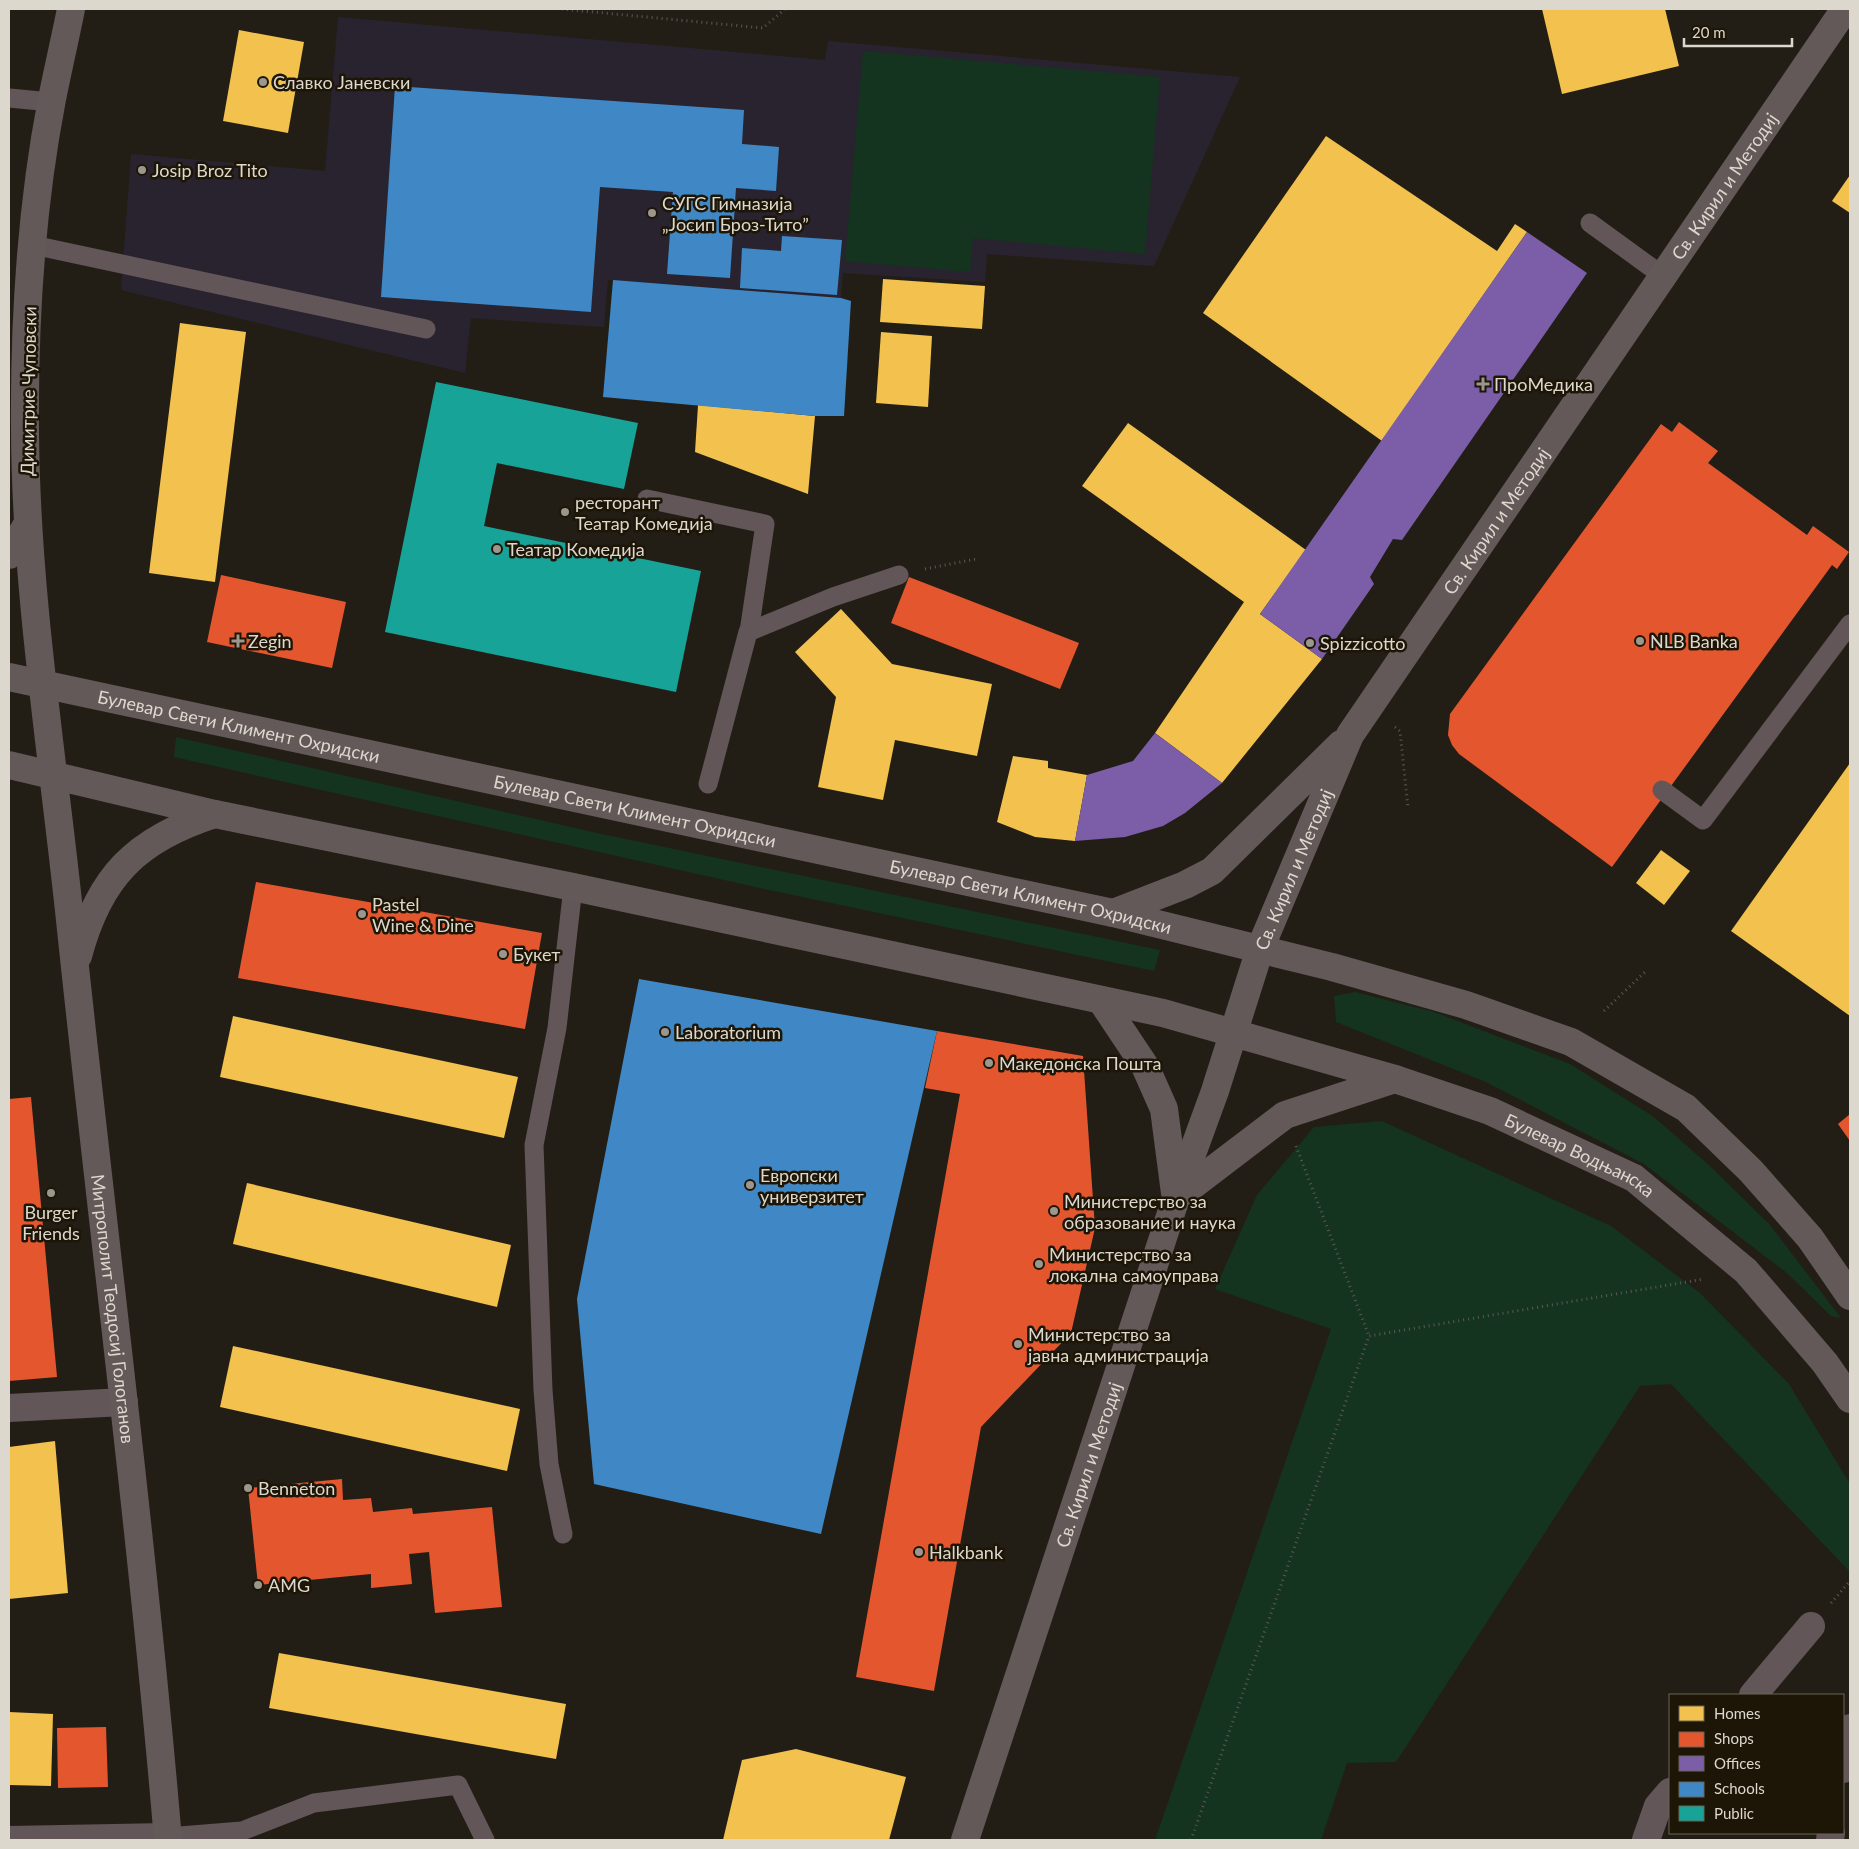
<svg xmlns="http://www.w3.org/2000/svg" width="1859" height="1849" font-family="Lato,sans-serif">
	<style>
		.education { fill: #292330 }
		.green { fill: #14341f }
		.homes { fill: #f2c14e }
		.shops { fill: #e4572e }
		.offices { fill: #7b5ea7 }
		.schools { fill: #3f88c5 }
		.public { fill: #17a398 }
		.lines { fill: none; stroke-linecap: round; stroke-linejoin: round }
		.path { stroke: #5f5756; stroke-width: 3; stroke-dasharray: 1 4; stroke-linecap: butt }
		.lane { stroke: #625658; stroke-width: 19 }
		.street { stroke: #625658; stroke-width: 28 }
		.secondary { stroke: #645959; stroke-width: 28 }
		.poi-dot { fill: #9c978d; stroke: #1d1607; stroke-width: 2 }
		.labels { text-anchor: middle; dominant-baseline: central; stroke-width: 5; stroke-linejoin: round; paint-order: stroke }
		.poi-label { font-size: 18px; fill: #ddd8ce; stroke: #1d1607; text-anchor: start }
		.street-label { font-size: 18px; fill: #ddd8ce; stroke: #1d1607 }
	</style>
	<rect width="100%" height="100%" fill="#221e15"/>
	<path class="education" d="M338,17L825,60L828,41L1240,77L1154,266L987,254L985,282L843,273L841,298L608,280L604,327L471,318L465,373L121,290L131,154L325,171Z"/>
	<g class="green">
		<path d="M863,51L1160,77L1145,254L973,238L970,272L845,261Z"/>
		<path d="M176,737L597,833L1160,950L1154,971L760,888L174,757Z"/>
		<path d="M1355,992L1434,1012L1570,1064L1654,1117L1711,1167L1770,1225L1841,1318L1831,1316L1787,1273L1644,1164L1486,1082L1336,1022L1334,996Z"/>
		<path d="M1382,1121L1611,1226L1700,1293L1789,1384L1850,1484V1572L1671,1384L1640,1386L1396,1762L1347,1763L1321,1840H1155L1331,1329L1215,1289L1257,1195L1314,1127Z"/>
	</g>
	<g class="homes">
		<path d="M1542,9H1665L1679,66L1562,94Z"/>
		<path d="M239,30L304,42L288,133L223,121Z"/>
		<path d="M1326,136L1497,251L1515,224L1527,232L1382,441L1203,313Z"/>
		<path d="M1850,175V213L1832,201Z"/>
		<path d="M883,279L985,286L982,329L880,322Z"/>
		<path d="M180,323L246,332L215,582L149,573Z"/>
		<path d="M881,332L932,336L928,407L876,403Z"/>
		<path d="M698,405L815,416L808,494L695,452Z"/>
		<path d="M1128,423L1306,550L1260,614L1322,659L1222,783L1155,733L1244,602L1082,486Z"/>
		<path d="M841,609L892,664L992,684L977,756L895,740L883,800L818,787L836,697L795,652Z"/>
		<path d="M1013,756L1048,761V768L1087,775L1075,841L1035,837L997,822Z"/>
		<path d="M1850,763V1016L1731,931Z"/>
		<path d="M1661,850L1690,871L1664,905L1636,883Z"/>
		<path d="M233,1016L518,1077L504,1138L220,1077Z"/>
		<path d="M247,1183L511,1245L497,1307L233,1244Z"/>
		<path d="M233,1346L520,1409L507,1471L220,1407Z"/>
		<path d="M55,1441L68,1593L9,1599V1447Z"/>
		<path d="M279,1653L566,1704L556,1759L269,1708Z"/>
		<path d="M9,1712L53,1714L51,1786L9,1785Z"/>
		<path d="M796,1749L906,1777L889,1840H723L742,1760Z"/>
	</g>
	<g class="shops">
		<path d="M1679,422L1718,451L1708,463L1807,535L1813,526L1849,552L1837,569L1832,565L1612,867L1459,754L1452,745L1448,735L1450,714L1661,424L1672,432Z"/>
		<path d="M221,575L346,602L332,668L207,642Z"/>
		<path d="M909,577L1079,643L1060,689L891,623Z"/>
		<path d="M256,882L542,933L525,1029L238,978Z"/>
		<path d="M937,1031L1083,1056L1095,1228L1071,1333L981,1427L934,1691L856,1677L960,1094L925,1088Z"/>
		<path d="M31,1097L57,1377L9,1381V1099Z"/>
		<path d="M1850,1114V1141L1838,1124Z"/>
		<path d="M342,1479L343,1500L371,1498L373,1512L412,1508L413,1514L492,1507L502,1607L435,1613L429,1552L409,1554L412,1584L371,1588V1574L258,1585L248,1488Z"/>
		<path d="M106,1727L108,1787L58,1788L57,1728Z"/>
	</g>
	<g class="offices">
		<path d="M1527,232L1587,273L1402,540L1393,539L1370,577L1374,584L1322,659L1260,614Z"/>
		<path d="M1155,733L1222,783L1185,813L1163,826L1125,837L1075,841L1087,775L1133,761Z"/>
	</g>
	<g class="schools">
		<path d="M395,86L744,110L742,144L779,147L776,191L736,188L730,278L667,274L673,192L600,187L591,312L381,297Z"/>
		<path d="M782,236L842,240L837,295L740,288L742,248L781,251Z"/>
		<path d="M613,280L841,298L851,301L844,416H815L603,397Z"/>
		<path d="M639,979L937,1031L821,1534L594,1484L577,1299Z"/>
	</g>
	<path class="public" d="M436,382L638,423L624,489L497,463L484,526L701,571L676,692L385,632Z"/>
	<g class="lines">
		<g class="path">
			<path d="M562,9L763,28L785,9"/>
			<path d="M925,569L976,559"/>
			<path d="M1395,727L1400,731L1408,808"/>
			<path d="M1604,1011L1646,971"/>
			<path d="M1296,1146L1369,1336"/>
			<path d="M1831,1603L1850,1581"/>
			<path d="M1191,1840L1369,1336L1704,1279"/>
		</g>
		<g class="lane">
			<path d="M9,98L51,102"/>
			<path d="M1590,223L1663,276"/>
			<path d="M33,245L426,329"/>
			<path d="M647,499L765,524L749,632"/>
			<path d="M708,784L748,632L833,597L899,575"/>
			<path d="M1662,790L1703,820L1850,624"/>
			<path d="M563,1534L549,1464L543,1390L534,1145L557,1028L573,887"/>
			<path d="M167,1837L242,1831L314,1803L458,1785L485,1840"/>
		</g>
		<g class="street">
			<path d="M9,1408L124,1402"/>
			<path d="M1753,1695L1811,1626"/>
			<path d="M1843,1769L1850,1728"/>
			<path d="M9,1840L167,1837"/>
			<path d="M1646,1840L1658,1806L1670,1792"/>
			<path d="M1830,1840L1831,1833"/>
		</g>
		<g class="secondary">
			<path id="s1" d="M71,9C65,39 58,69 52,99C31,208 24,321 25,431C26,594 53,757 70,920C102,1226 142,1533 168,1840"/>
			<path d="M9,555L28,523"/>
			<path id="s2" d="M9,677L1113,913L1332,967L1466,1005L1571,1042L1686,1108L1751,1171L1810,1238L1850,1296"/>
			<path id="s3" d="M9,765L215,814L573,887L1163,1013L1395,1079L1490,1111L1634,1178L1746,1271L1825,1363L1850,1399"/>
			<path d="M1113,913L1185,885L1212,871L1341,744"/>
			<path d="M78,956C99,876 137,839 215,814"/>
			<path d="M1101,1000L1145,1066L1164,1109L1175,1193"/>
			<path d="M1176,1198L1285,1115L1395,1079"/>
			<path id="s4" d="M965,1840L1176,1198L1215,1091L1260,949L1350,735L1845,9"/>
		</g>
	</g>
	<g class="poi-dot">
		<circle cx="263" cy="82" r="5"/>
		<circle cx="142" cy="170" r="5"/>
		<circle cx="652" cy="213" r="5"/>
		<path d="M1480.5 376.5h5v5h5v5h-5v5h-5v-5h-5v-5h5z"/>
		<circle cx="565" cy="512" r="5"/>
		<circle cx="497" cy="549" r="5"/>
		<path d="M235.5 633.5h5v5h5v5h-5v5h-5v-5h-5v-5h5z"/>
		<circle cx="1640" cy="641" r="5"/>
		<circle cx="1310" cy="643" r="5"/>
		<circle cx="362" cy="914" r="5"/>
		<circle cx="503" cy="954" r="5"/>
		<circle cx="665" cy="1032" r="5"/>
		<circle cx="989" cy="1063" r="5"/>
		<circle cx="750" cy="1185" r="5"/>
		<circle cx="51" cy="1193" r="5"/>
		<circle cx="1054" cy="1211" r="5"/>
		<circle cx="1039" cy="1264" r="5"/>
		<circle cx="1018" cy="1344" r="5"/>
		<circle cx="248" cy="1488" r="5"/>
		<circle cx="919" cy="1552" r="5"/>
		<circle cx="258" cy="1585" r="5"/>
	</g>
	<g class="labels">
		<g class="poi-label">
			<text x="273" y="82">Славко Јаневски</text>
			<text x="152" y="170">Josip Broz Tito</text>
			<text x="662" y="203">СУГС Гимназија<tspan x="662" dy="21">„Јосип Броз-Тито”</tspan></text>
			<text x="1494" y="384">ПроМедика</text>
			<text x="575" y="502">ресторант<tspan x="575" dy="21">Театар Комедија</tspan></text>
			<text x="507" y="549">Театар Комедија</text>
			<text x="248" y="641">Zegin</text>
			<text x="1650" y="641">NLB Banka</text>
			<text x="1320" y="643">Spizzicotto</text>
			<text x="372" y="904">Pastel<tspan x="372" dy="21">Wine &amp; Dine</tspan></text>
			<text x="513" y="954">Букет</text>
			<text x="675" y="1032">Laboratorium</text>
			<text x="999" y="1063">Македонска Пошта</text>
			<text x="760" y="1175">Европски<tspan x="760" dy="21">универзитет</tspan></text>
			<text x="1064" y="1201">Министерство за<tspan x="1064" dy="21">образование и наука</tspan></text>
			<text x="51" y="1212" text-anchor="middle">Burger<tspan x="51" dy="21">Friends</tspan></text>
			<text x="1049" y="1254">Министерство за<tspan x="1049" dy="21">локална самоуправа</tspan></text>
			<text x="1028" y="1334">Министерство за<tspan x="1028" dy="21">јавна администрација</tspan></text>
			<text x="258" y="1488">Benneton</text>
			<text x="929" y="1552">Halkbank</text>
			<text x="268" y="1585">AMG</text>
		</g>
		<g class="street-label">
			<text stroke="none"><textPath href="#s4" startOffset="1835">Св. Кирил и Методиј</textPath></text>
			<text transform="translate(28 391) rotate(-89)">Димитрие Чуповски</text>
			<text stroke="none"><textPath href="#s4" startOffset="1430">Св. Кирил и Методиј</textPath></text>
			<text stroke="none"><textPath href="#s2" startOffset="235">Булевар Свети Климент Охридски</textPath></text>
			<text stroke="none"><textPath href="#s2" startOffset="640">Булевар Свети Климент Охридски</textPath></text>
			<text stroke="none"><textPath href="#s4" startOffset="1025">Св. Кирил и Методиј</textPath></text>
			<text stroke="none"><textPath href="#s2" startOffset="1045">Булевар Свети Климент Охридски</textPath></text>
			<text stroke="none"><textPath href="#s3" startOffset="1622">Булевар Водњанска</textPath></text>
			<text stroke="none"><textPath href="#s1" startOffset="1308">Митрополит Теодосиј Гологанов</textPath></text>
			<text stroke="none"><textPath href="#s4" startOffset="395">Св. Кирил и Методиј</textPath></text>
		</g>
	</g>
	<rect width="1859" height="1849" fill="none" stroke="#ddd8ce" stroke-width="20"/>
	<rect x="1669" y="1694" width="175" height="140" fill="#1d1607" stroke="#6a6457"/>
	<rect x="1679" y="1706" width="25" height="15" fill="#f2c14e" stroke="#6a6457"/>
	<text x="1714" y="1719" font-size="15" fill="#ddd8ce">Homes</text>
	<rect x="1679" y="1732" width="25" height="15" fill="#e4572e" stroke="#6a6457"/>
	<text x="1714" y="1744" font-size="15" fill="#ddd8ce">Shops</text>
	<rect x="1679" y="1756" width="25" height="15" fill="#7b5ea7" stroke="#6a6457"/>
	<text x="1714" y="1769" font-size="15" fill="#ddd8ce">Offices</text>
	<rect x="1679" y="1782" width="25" height="15" fill="#3f88c5" stroke="#6a6457"/>
	<text x="1714" y="1794" font-size="15" fill="#ddd8ce">Schools</text>
	<rect x="1679" y="1806" width="25" height="15" fill="#17a398" stroke="#6a6457"/>
	<text x="1714" y="1819" font-size="15" fill="#ddd8ce">Public</text>
	<path d="M1684 38v8h108v-8" fill="none" stroke="#ddd8ce" stroke-width="2.5"/>
	<text x="1692" y="38" font-size="15" fill="#ddd8ce" stroke="#1d1607" stroke-width="4" paint-order="stroke">20 m</text>
</svg>
